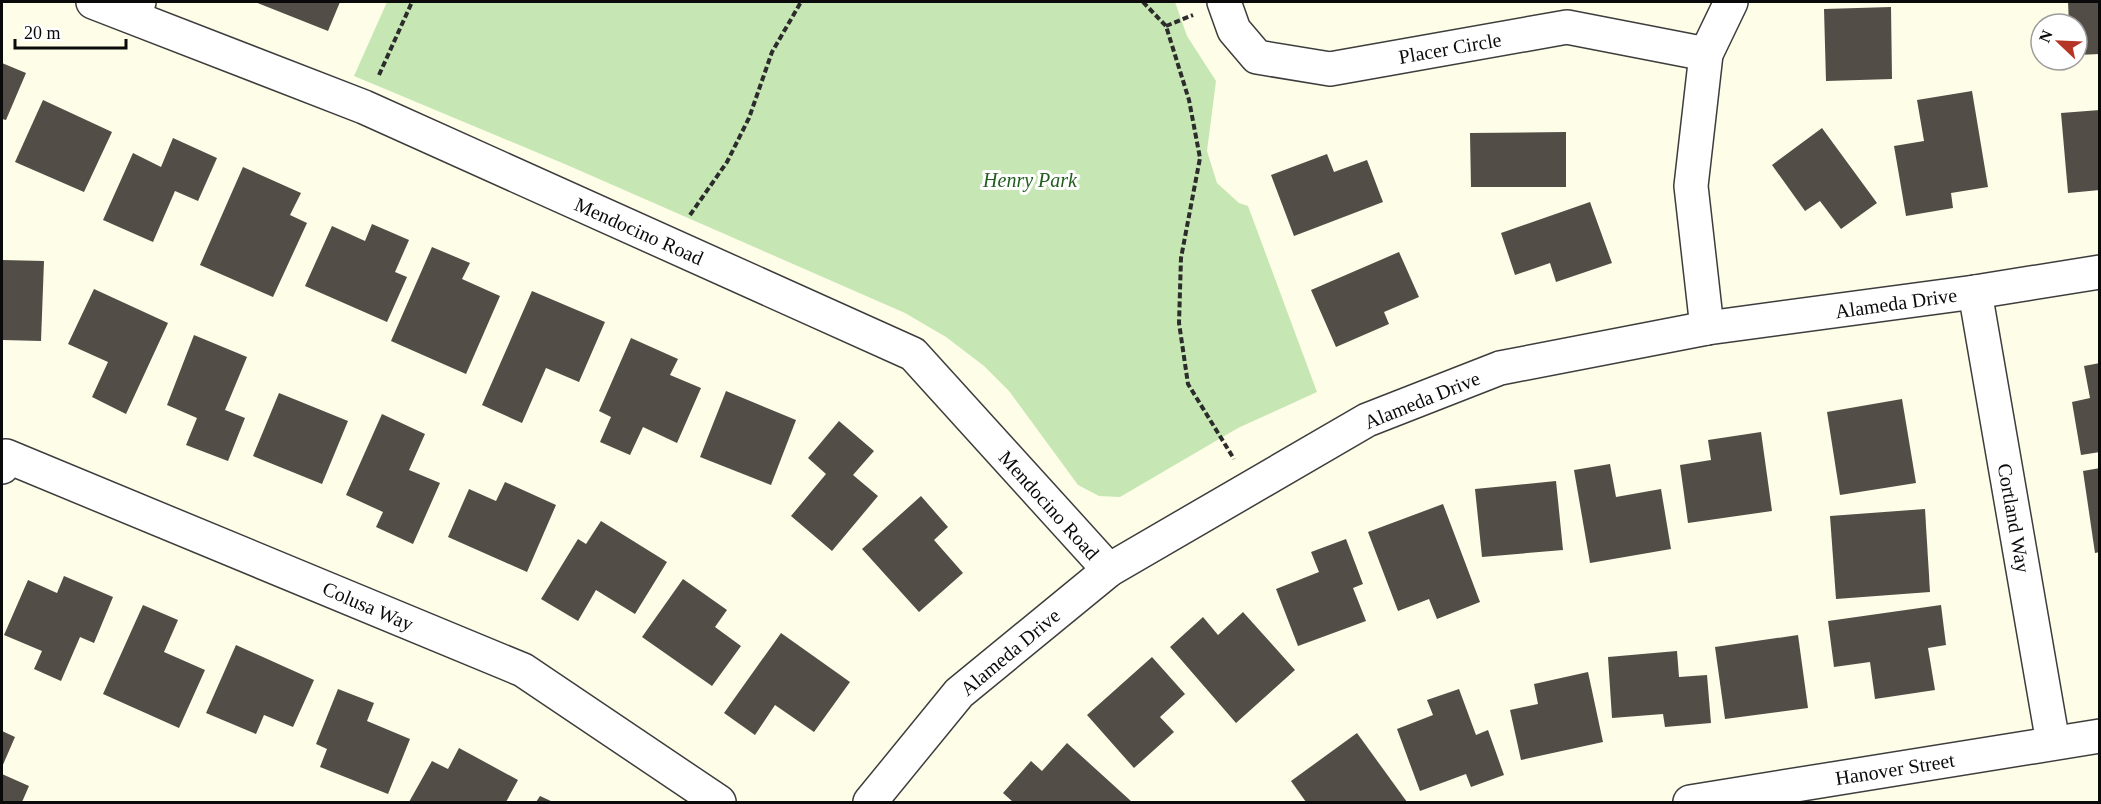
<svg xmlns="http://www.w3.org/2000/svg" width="2101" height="804" font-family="Georgia,serif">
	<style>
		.green { fill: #c6e7b3 }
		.building { fill: #524d47 }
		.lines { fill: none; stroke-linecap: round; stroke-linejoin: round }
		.minor-casing { stroke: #3d3d3d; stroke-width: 36 }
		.tertiary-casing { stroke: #3d3d3d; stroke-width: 36 }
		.path { stroke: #2c2c2c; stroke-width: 4; stroke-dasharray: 6 3; stroke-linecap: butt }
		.minor { stroke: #fff; stroke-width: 33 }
		.tertiary { stroke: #fff; stroke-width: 33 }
		.labels { text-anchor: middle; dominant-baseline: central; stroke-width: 6; stroke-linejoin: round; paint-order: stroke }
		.street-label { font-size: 20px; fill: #0a0a0a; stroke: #fff }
		.park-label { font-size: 20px; font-style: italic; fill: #215e1d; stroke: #fff }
	</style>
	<rect width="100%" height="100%" fill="#fefde7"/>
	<path class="green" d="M387,2H1175L1187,36L1216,81L1207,151L1217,183L1239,203L1248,206L1317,392L1238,428L1120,497L1099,496L1078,485L1009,391L984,366L946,337L905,313L567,165L354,76Z"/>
	<g class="building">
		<path d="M255,2H340L328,31Z"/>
		<path d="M2068,2H2100V54L2077,55V24H2069Z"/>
		<path d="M1891,7L1892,79L1826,81L1824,9Z"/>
		<path d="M2,63L26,73L6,120L2,119Z"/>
		<path d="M1972,91L1988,187L1951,193L1953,208L1906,216L1894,146L1924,141L1917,100Z"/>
		<path d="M43,100L112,132L84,192L15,162Z"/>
		<path d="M2100,110V190L2068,193L2061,113Z"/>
		<path d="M1822,128L1877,203L1841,229L1820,201L1805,211L1772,165Z"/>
		<path d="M1566,132V187H1471L1470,133Z"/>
		<path d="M173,138L217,158L198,201L175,191L153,242L103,220L133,153L161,167Z"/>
		<path d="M1327,154L1334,172L1367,160L1383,202L1294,236L1271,175Z"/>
		<path d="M243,167L301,193L290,215L307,223L273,297L200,265Z"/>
		<path d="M1590,202L1612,263L1556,282L1550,263L1515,275L1501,233Z"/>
		<path d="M372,224L409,240L395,272L407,277L387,322L305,286L332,226L365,241Z"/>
		<path d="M432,247L470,263L462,279L500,296L466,374L391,341Z"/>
		<path d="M1399,252L1419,297L1384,312L1389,324L1336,347L1311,290Z"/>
		<path d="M2,260L44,261L41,341L3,340Z"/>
		<path d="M94,289L168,323L126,414L92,397L108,362L68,344Z"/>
		<path d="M532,291L605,322L579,382L546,368L522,423L482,405Z"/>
		<path d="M194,335L247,357L225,410L245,418L228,461L186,445L197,418L167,405Z"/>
		<path d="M631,338L678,359L670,375L701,388L677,443L643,427L630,455L600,442L611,417L599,411Z"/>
		<path d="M2100,363V452L2081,455L2072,402L2090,398L2084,366Z"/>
		<path d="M726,391L796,420L771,485L700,457Z"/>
		<path d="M279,393L348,421L322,484L253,456Z"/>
		<path d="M1902,399L1916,483L1840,495L1827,412Z"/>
		<path d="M382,414L425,434L409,470L440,483L413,544L376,527L383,512L346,495Z"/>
		<path d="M839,421L874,451L853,475L878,496L832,551L791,516L826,474L808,458Z"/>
		<path d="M1761,432L1772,511L1688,523L1680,465L1711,460L1708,440Z"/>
		<path d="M1610,464L1616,497L1661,489L1671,549L1590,563L1574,470Z"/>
		<path d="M2100,468V552L2095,553L2083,471Z"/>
		<path d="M1556,481L1563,550L1482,557L1475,489Z"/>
		<path d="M505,482L556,505L527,572L448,537L469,489L496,501Z"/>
		<path d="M921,496L948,527L934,540L963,573L919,612L862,549Z"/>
		<path d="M1443,504L1480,602L1437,619L1429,599L1398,611L1368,532Z"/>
		<path d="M1925,509L1930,592L1836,599L1830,516Z"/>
		<path d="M601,521L667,562L635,614L596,590L578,621L541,599L578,539L586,544Z"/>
		<path d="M1346,539L1363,584L1353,588L1366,621L1298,646L1276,589L1319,572L1311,552Z"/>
		<path d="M64,576L113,597L94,643L80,637L61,681L34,669L42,651L4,635L28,580L57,593Z"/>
		<path d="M683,579L727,610L715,627L741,646L712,686L642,637Z"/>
		<path d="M143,605L178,620L164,652L205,670L179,728L103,694Z"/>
		<path d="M1941,605L1946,645L1928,648L1935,690L1875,699L1870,662L1834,667L1828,621Z"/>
		<path d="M1243,612L1295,670L1236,723L1170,647L1203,617L1218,635Z"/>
		<path d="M781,633L850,682L814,732L775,705L755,735L724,713Z"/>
		<path d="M1798,635L1808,708L1725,719L1715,647Z"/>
		<path d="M236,645L314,680L293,727L264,715L256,734L206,713Z"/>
		<path d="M1677,651L1679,677L1707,675L1711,723L1665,727L1663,714L1612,718L1608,657Z"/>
		<path d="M1152,657L1185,694L1160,717L1174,732L1134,768L1087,715Z"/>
		<path d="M1588,672L1603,742L1521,760L1510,710L1538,704L1534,684Z"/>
		<path d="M338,689L374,703L367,721L410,739L388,794L320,767L327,749L316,744Z"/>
		<path d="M1459,689L1476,735L1488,730L1504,775L1471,787L1466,774L1420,791L1397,729L1433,715L1427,700Z"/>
		<path d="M2,731L15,737L2,767Z"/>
		<path d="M1357,733L1407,802H1306L1291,781Z"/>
		<path d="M1067,743L1132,802H1013L1003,793L1031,761L1042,771Z"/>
		<path d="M459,748L518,780L506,802H409L432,761L448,769Z"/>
		<path d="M2,774L29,786L22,802H2Z"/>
		<path d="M540,796L553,802H536Z"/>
	</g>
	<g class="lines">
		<defs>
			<g id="minor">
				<path d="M93,2L364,107L913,354L1109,570"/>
				<path d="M1224,2L1234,30L1257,57L1330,69L1567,27L1706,54"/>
				<path d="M1975,292L2053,743"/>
				<path d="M1707,328L1691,186L1706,54L1731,2"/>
				<path d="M2,467L6,456L523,670L719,802"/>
				<path d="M1690,802L2100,736"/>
			</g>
			<g id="tertiary">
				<path d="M133,16L139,2"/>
				<path d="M870,802L959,693L1109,570L1367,420L1500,368L1707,328L1975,292L2100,272"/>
			</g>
		</defs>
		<use href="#minor" class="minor-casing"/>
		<use href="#tertiary" class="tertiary-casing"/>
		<g class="path">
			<path d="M1143,2L1166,26L1189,100L1200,158L1181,258L1179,323L1188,384L1234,459"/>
			<path d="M1166,26L1193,15"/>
			<path d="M379,75L412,2"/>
			<path d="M690,215L727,162L749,118L772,52L801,2"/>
		</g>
		<use href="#minor" class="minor"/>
		<use href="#tertiary" class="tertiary"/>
	</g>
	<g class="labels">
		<g class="street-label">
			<text transform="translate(1450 48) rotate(-10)">Placer Circle</text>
			<text transform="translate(639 231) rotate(24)">Mendocino Road</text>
			<text transform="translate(1896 303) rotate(-8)">Alameda Drive</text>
			<text transform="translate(1422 400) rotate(-22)">Alameda Drive</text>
			<text transform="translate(1049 505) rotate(48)">Mendocino Road</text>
			<text transform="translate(2014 518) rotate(80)">Cortland Way</text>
			<text transform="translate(368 606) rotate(23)">Colusa Way</text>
			<text transform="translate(1010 652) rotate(-40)">Alameda Drive</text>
			<text transform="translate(1895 769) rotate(-9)">Hanover Street</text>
		</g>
		<g class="park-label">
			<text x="1030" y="180">Henry Park</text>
		</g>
	</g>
	<rect width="2101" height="804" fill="none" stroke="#0a0a0a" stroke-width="6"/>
	<g transform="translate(2059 42) rotate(293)"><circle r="28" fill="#ffffff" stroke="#9d9d9d" stroke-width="1.5"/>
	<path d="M0-4.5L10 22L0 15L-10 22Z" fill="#b53527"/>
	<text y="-9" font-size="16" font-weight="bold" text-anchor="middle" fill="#0a0a0a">N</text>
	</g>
	<path d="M15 39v9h111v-9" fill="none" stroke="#0a0a0a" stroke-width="3"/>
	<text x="24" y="39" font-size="18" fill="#0a0a0a" stroke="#ffffff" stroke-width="4.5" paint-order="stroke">20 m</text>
</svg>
